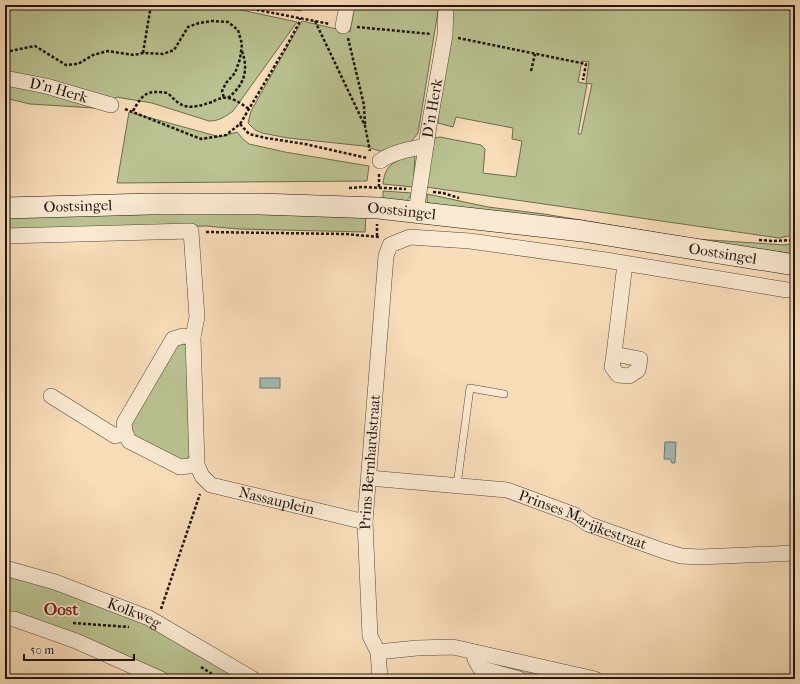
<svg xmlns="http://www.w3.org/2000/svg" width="800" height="684" font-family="'IM FELL French Canon',serif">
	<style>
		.green { fill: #bac291; stroke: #6c6c50; fill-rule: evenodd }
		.water { fill: #9fbbb5; stroke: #6c7972 }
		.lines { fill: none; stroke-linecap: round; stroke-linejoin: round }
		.service-casing { stroke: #554739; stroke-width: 8 }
		.minor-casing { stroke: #554739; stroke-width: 16 }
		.secondary-casing { stroke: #1f150e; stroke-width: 22 }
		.path { stroke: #1f150e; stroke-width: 2.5; stroke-dasharray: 3 2; stroke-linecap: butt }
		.service { stroke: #fae9d2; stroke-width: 7 }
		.minor { stroke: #fae9d2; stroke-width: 15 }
		.secondary { stroke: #fae9d2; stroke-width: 21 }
		.labels { text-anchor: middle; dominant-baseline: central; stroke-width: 3; stroke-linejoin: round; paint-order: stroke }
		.street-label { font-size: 15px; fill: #1f150e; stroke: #fae9d2 }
		.quarter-label { font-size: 17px; font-weight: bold; fill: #7a1f14; stroke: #fae9d2 }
	</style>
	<rect width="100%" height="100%" fill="#f8ddb9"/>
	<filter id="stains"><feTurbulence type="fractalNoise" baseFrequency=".005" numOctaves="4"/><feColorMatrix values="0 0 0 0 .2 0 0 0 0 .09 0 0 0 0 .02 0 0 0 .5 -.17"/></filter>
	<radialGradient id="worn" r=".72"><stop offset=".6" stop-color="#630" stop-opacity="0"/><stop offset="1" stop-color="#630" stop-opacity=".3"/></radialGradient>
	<g class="green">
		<path d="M5,5H218L297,22L233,111C225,117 219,121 209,121L152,103L116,97L109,109L30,104L5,98Z"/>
		<path d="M263,5H302L301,11Z"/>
		<path d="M355,5H439L418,133L410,143L390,154L364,146L288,138L262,133L255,130L248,123L251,111L302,21L350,32Z"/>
		<path d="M452,5H795V235L779,238L426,187L432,141L435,138L440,137L481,145L485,149L483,173L516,177L522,141L512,139L513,128L456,117L453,127L438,123V117ZM582,61L589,62L586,83L592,84L581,134H578L587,84L578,82Z"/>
		<path d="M129,112L220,137L237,132L243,139L249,144L285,152L369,166L367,181L117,183Z"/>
		<path d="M411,155L415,157L413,187L383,184C385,164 394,162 411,155Z"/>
		<path d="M383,191L412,193C405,208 396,203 383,202Z"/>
		<path d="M427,194L488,207L544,214L695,239L785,245L795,243V254L431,205L427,201Z"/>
		<path d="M220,211L366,214L365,232L239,229L206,226L5,230V216Z"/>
		<path d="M179,343L184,344L188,347L190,455L185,460L176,461L131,434L132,419Z"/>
		<path d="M5,573L37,581L148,623L243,679H178L103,645L5,613Z"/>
		<path d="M483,657L579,679H533L485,665Z"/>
	</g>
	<g class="water">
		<rect x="260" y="378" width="20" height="10"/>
		<path d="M665,442H676L675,463H672L670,459H664Z"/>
	</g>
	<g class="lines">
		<defs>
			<path id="service" d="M457,485L470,388L504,394"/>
			<g id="minor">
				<path d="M343,26L347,5"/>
				<path id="s1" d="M5,78L46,86L111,105"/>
				<path d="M380,161C393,152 411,149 426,146"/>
				<path id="s2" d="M416,212L429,126L445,35L446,5"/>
				<path id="s3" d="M5,236L191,231L197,317L193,337L197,465L202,476L211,485L365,522"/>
				<path d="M193,337L183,336L173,339L124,423L125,432L129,441L180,467L197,465"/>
				<path d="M614,354L640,359L638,370L629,376L618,375L612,367L614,354L625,264"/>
				<path d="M51,396L115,436L125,432"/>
				<path id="s4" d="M369,478L507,490L575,515L588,524L664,551L681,556L700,557L795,553"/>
				<path id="s5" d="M5,568L55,582L149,618L253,679"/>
				<path d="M5,619H14L76,641L161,679"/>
				<path d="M378,652L417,648L453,647L595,679"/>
				<path d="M474,652L475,659L480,668L519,679"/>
				<path id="s6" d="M380,679L378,652L370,636L365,522L386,256L390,245L410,237L470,241L606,260L787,290"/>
			</g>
			<g id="secondary">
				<path id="s7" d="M5,208L150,204H260L378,208L582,231L795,265"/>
			</g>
		</defs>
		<use href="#service" class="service-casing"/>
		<use href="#minor" class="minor-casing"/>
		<use href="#secondary" class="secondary-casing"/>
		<g class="path">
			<path d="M232,5L330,24"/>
			<path d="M315,21L365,126L370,151"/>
			<path d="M357,27L431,34"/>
			<path d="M348,38L364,105L365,125"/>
			<path d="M458,38L586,64L583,80"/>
			<path d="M5,52L35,46L66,65L78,64L93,55L108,51L134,55L143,53L163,54L174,50L188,27L199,23L212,21L228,22L238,30L242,44L240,59L235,73L226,83L222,91L224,98"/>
			<path d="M143,53L150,11L149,5"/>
			<path d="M531,71L535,54"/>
			<path d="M228,98C244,85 249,71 242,51"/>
			<path d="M125,109L201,139L226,135L240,124L286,47L299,23L300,18"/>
			<path d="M133,111C143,93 147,90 168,93C183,110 190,109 212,102C216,100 221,97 227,98C234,98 243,105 249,109"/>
			<path d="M240,124L249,134L266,138L305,144L367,158"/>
			<path d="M379,174V189"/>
			<path d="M349,188L363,187L406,189"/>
			<path d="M433,192L443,193L459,198"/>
			<path d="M206,232L345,234L379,237"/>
			<path d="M377,236V224"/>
			<path d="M759,240L773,241L795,240"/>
			<path d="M161,609L200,494"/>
			<path d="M73,623L129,627"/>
			<path d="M201,667L220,679"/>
		</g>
		<use href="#service" class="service"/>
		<use href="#minor" class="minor"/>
		<use href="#secondary" class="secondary"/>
	</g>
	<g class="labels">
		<g class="street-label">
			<text stroke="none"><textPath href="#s1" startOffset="55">D'n Herk</textPath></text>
			<text stroke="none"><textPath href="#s2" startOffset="105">D'n Herk</textPath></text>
			<text stroke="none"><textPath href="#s7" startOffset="73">Oostsingel</textPath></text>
			<text stroke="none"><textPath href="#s7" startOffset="397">Oostsingel</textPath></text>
			<text stroke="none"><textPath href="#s7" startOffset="721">Oostsingel</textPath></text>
			<text stroke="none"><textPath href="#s6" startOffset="219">Prins Bernhardstraat</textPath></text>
			<text stroke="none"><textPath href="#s3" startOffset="513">Nassauplein</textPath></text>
			<text stroke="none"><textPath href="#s4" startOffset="220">Prinses Marijkestraat</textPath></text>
			<text stroke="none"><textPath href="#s5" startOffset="137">Kolkweg</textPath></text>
		</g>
		<g class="quarter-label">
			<text x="61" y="609">Oost</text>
		</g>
	</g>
	<rect width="800" height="684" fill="none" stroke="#f8ddb9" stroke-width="20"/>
	<rect x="6" y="6" width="788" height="672" fill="none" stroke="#1f150e" stroke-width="2"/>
	<rect x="10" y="10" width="780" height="664" fill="none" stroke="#1f150e"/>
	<path d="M24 654v6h110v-6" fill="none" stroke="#1f150e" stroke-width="2"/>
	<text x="30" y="654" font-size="12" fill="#1f150e" stroke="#fae9d2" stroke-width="3" paint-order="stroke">50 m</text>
	<rect width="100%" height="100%" filter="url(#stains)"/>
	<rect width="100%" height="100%" fill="url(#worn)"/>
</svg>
